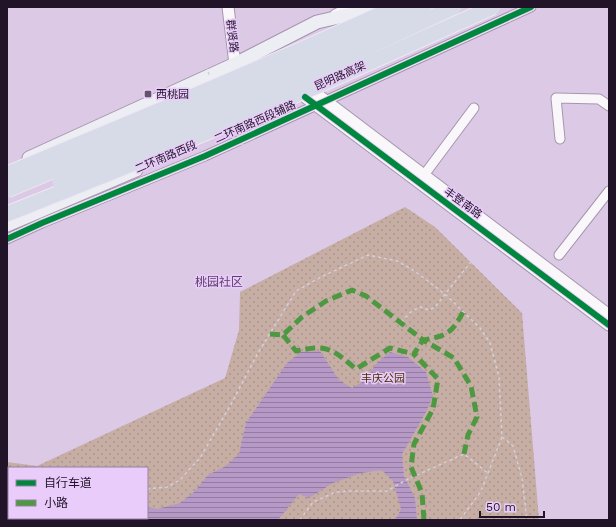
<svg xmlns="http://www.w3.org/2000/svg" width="616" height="527" font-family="'Work Sans','Noto Sans SC',sans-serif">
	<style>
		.grass { fill: url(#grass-dots); fill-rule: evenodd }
		.water { fill: url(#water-rules) }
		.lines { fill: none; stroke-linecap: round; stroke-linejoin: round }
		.minor-casing { stroke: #a596ad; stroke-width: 11 }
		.tertiary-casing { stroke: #a596ad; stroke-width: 13 }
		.secondary-casing { stroke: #a596ad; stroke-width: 15 }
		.path { stroke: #d5d0d8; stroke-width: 1.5; stroke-dasharray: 3 3; stroke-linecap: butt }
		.minor { stroke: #faf7fb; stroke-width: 9 }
		.tertiary { stroke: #faf7fb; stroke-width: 11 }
		.secondary { stroke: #ededf4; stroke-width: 13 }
		.trunk-bridge-casing { stroke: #efe7f4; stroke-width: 17; stroke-linecap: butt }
		.path-bridge { stroke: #d5d0d8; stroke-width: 1.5; stroke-dasharray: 3 3; stroke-linecap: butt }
		.trunk-bridge { stroke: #d7dbe7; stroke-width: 15 }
		.quiet { stroke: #4d9841; stroke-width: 5; stroke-dasharray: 10 5; stroke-linecap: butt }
		.cycleway-casing { stroke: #e9ccf9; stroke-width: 8 }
		.cycleway { stroke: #00873e; stroke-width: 6 }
		.poi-dot { fill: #62536a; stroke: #e9ccf9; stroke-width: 1.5 }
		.labels { text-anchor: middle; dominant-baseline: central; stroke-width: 3; stroke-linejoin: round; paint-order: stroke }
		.street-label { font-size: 11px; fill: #211428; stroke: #e9ccf9 }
		.poi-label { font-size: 11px; fill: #211428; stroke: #e9ccf9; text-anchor: start }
		.park-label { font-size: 11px; fill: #492e00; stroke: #e9ccf9 }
		.neighbourhood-label { font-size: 12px; fill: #5d3d6d; stroke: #e9ccf9 }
	</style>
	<defs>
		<pattern id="grass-dots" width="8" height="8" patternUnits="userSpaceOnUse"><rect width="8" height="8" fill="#c6aea5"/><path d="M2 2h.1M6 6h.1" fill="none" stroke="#aa958e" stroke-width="1.8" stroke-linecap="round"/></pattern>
		<pattern id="water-rules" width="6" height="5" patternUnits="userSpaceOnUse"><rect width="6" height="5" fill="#b699c6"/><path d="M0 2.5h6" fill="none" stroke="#947ca1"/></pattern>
	</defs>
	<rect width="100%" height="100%" fill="#dcc9e6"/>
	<path class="grass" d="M405,207L435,227L522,313L539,520H7V462L37,466L225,378L239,330L240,292ZM9,468H147V518H9Z"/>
	<path class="water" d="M320,351L339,380L352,388L364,381L376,364L390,352L408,357L426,372L433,396L425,414L402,454L404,476L415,498L417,520H392L397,517L401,509L393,481L382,470L361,473L333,483L309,498L299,494L278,520H91L93,518H147V507L157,509L180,503L194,492L208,475L226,466L239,454L246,423L287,363L301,352Z"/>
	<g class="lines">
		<defs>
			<g id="minor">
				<path d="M335,14L350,7"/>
				<path d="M560,139L556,98L599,99L609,106"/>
				<path d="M424,175L474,108"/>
				<path d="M7,239L42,223L205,156L531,7"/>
				<path d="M559,255L609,191"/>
			</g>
			<g id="tertiary">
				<path d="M228,7L235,64"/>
				<path d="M314,92L609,315"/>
				<path d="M305,97L609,325"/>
			</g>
			<g id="secondary">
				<path d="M29,158L235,64L317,22L361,12L373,7"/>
				<path d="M7,225L136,170"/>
			</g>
		</defs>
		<use href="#minor" class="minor-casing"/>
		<use href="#tertiary" class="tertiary-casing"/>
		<use href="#secondary" class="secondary-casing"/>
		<g class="path">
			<path d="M241,36L252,31"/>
			<path d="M203,61L200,56L223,45"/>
			<path d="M401,322L412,311L420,307L429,310L435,307L485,244"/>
			<path d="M502,437L513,446L522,478L527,520"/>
			<path d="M147,489L167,487L180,480L200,458L230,406L258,353L296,291L321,277L368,255L397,261L413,270L445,294L480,328L490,343L499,377L502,437L481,491L460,520"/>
			<path d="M61,520L63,518"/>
			<path d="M300,520L313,502L336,492L348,491H387L408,479L464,454L488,473"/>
		</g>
		<use href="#minor" class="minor"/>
		<use href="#tertiary" class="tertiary"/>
		<use href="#secondary" class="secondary"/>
		<defs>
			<g id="trunk-bridge">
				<path d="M7,174C137,120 267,66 396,7"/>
				<path d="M60,182L252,101L454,7"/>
				<path d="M7,190L247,89L334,47L423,7"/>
				<path d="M7,214L122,168L324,83L493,7"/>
			</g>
		</defs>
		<use href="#trunk-bridge" class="trunk-bridge-casing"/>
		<g class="path-bridge">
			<path d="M203,61L210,76"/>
			<path d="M236,132L244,148"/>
		</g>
		<use href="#trunk-bridge" class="trunk-bridge"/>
		<g class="quiet">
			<path d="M270,334L283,335L302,317L326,301L352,290L366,296L423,340C447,336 452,333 463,312"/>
			<path d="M283,335L296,351C328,344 332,349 356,369L390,348L414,354"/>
			<path d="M424,520L422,493L411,467L414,444L433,409L438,379L414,354L423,340L454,358L471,386L477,417L468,435L464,454"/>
		</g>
		<defs>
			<g id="cycleway">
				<path d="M305,97L609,325"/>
				<path d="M7,239L42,223L205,156L531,7"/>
			</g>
		</defs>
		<use href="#cycleway" class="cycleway-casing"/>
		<use href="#cycleway" class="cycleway"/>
	</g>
	<rect class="poi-dot" x="144" y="90" width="8" height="8" rx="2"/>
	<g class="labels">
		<g class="street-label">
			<text transform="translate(232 36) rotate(83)">群贤路</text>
			<text transform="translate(340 76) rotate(-24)">昆明路高架</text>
			<text transform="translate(255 122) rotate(-24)">二环南路西段辅路</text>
			<text transform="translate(166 157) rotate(-23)">二环南路西段</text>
			<text transform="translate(463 203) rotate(36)">丰登南路</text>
		</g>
		<g class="poi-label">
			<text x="156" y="94">西桃园</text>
		</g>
		<g class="park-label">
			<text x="383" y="378">丰庆公园</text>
		</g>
		<g class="neighbourhood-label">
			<text x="219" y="282">桃园社区</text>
		</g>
	</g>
	<rect width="616" height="527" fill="none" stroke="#211428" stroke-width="16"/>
	<rect x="8" y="467" width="140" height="52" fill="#e9ccf9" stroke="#9982a5"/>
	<rect x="16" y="480" width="20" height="6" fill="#00873e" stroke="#9982a5"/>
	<text x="44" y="487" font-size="12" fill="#211428">自行车道</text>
	<rect x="16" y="500" width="20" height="6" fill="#4d9841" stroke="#9982a5"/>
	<text x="44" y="507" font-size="12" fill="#211428">小路</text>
	<path d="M480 511v6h64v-6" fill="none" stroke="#211428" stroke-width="2"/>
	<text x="486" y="511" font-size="12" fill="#211428" stroke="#e9ccf9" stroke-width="3" paint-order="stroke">50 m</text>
</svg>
